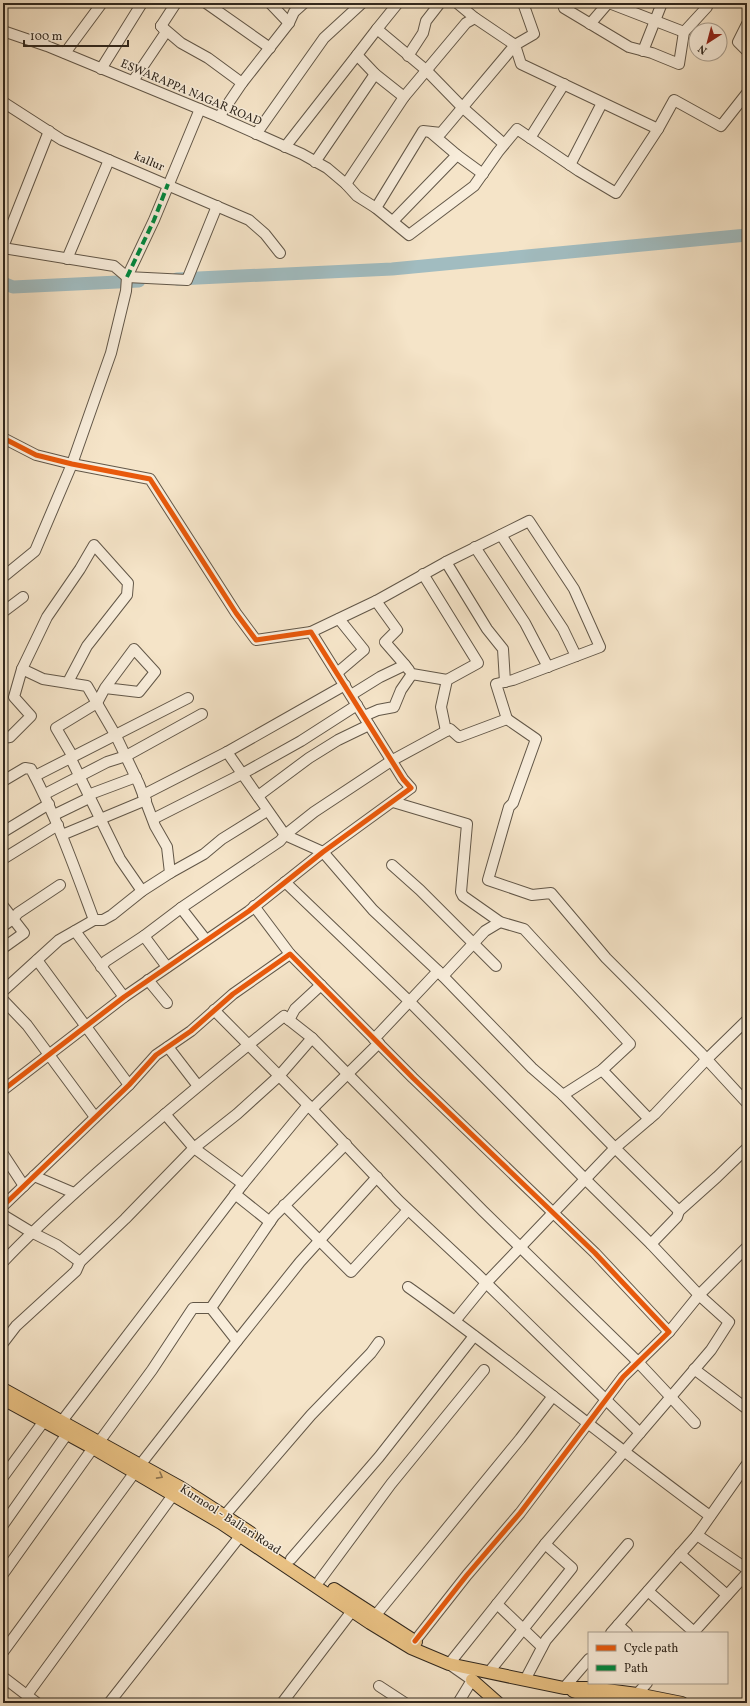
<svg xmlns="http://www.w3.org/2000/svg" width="750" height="1706" font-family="Vollkorn,serif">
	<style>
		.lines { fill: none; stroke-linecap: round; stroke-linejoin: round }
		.river { stroke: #a1bcc0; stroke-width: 13 }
		.minor-casing { stroke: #625748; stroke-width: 12 }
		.major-casing { stroke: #31281e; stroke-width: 14 }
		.minor { stroke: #f8eddb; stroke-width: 10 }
		.major { stroke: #eac284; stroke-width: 12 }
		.quiet { stroke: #00873e; stroke-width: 4; stroke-dasharray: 8 4; stroke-linecap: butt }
		.cycleway-casing { stroke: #f8eddb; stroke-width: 8 }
		.cycleway { stroke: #e8590c; stroke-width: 5 }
		.oneway { stroke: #8e7551 }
		.labels { text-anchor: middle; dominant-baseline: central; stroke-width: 3; stroke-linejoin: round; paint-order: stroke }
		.street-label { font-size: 12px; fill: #31281e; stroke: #f8eddb }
	</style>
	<rect width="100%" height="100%" fill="#f5e4c8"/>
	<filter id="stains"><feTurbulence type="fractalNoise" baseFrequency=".005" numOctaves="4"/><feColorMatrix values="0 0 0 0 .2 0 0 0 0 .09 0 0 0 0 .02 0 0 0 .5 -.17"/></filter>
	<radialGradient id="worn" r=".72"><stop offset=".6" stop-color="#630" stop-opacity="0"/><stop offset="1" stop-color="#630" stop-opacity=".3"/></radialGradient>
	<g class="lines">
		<g class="river">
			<path d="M177,279L392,269L747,235"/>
			<path d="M3,283L13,287L139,281"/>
		</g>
		<defs>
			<g id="minor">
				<path d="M206,3L270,48"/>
				<path d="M270,3L289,23"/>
				<path d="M523,3L534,34L515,45L521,64L658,129"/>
				<path d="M567,3L564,8L629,47L652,53L679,64L684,32L707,7L702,3"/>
				<path d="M609,3L684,32"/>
				<path d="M475,18L515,45L441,133L423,131L376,208L409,235L474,186L498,152L517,129L579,171L616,193L658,129L674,100L721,126L747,93"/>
				<path d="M590,24L608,3"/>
				<path d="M747,24L738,42L747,51"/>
				<path d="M161,26L181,43L208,58L242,83"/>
				<path d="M161,26L176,3"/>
				<path d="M377,29L398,3"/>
				<path d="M3,31L47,46L219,117L302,154L327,168L346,184L357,196L376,208"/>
				<path d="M643,51L662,3"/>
				<path d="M65,53L102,3"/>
				<path d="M357,55L377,29L426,70L462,107L504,144"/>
				<path d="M408,56L423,33L426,21L440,3"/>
				<path d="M101,69L142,3"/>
				<path d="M133,81L166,32L161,26"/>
				<path d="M3,102L62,140L249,220L265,234L280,253"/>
				<path d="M219,117L242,83L289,23L294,12L304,3"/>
				<path d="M430,132L457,155"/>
				<path d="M256,134L324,38L362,3"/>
				<path d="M530,138L564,84"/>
				<path d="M285,147L357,55L375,74L404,97"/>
				<path d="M315,162L375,74"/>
				<path d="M570,165L602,103"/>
				<path d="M346,184L404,97L466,23L475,18L457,3"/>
				<path d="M393,221L457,155L483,174"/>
				<path d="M3,247L49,131"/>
				<path d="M3,248L114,266L127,277L187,280L217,206"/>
				<path d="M67,259L109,160"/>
				<path d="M3,438L36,455L72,464L150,479L236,613L256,640L311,632L403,779L411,788L323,852L249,911L124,997L3,1090"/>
				<path d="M501,535L563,629L576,656"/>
				<path d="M475,547L525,623L548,667"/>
				<path d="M446,562L487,629L503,649L505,682"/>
				<path d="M423,574L478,663L447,680L441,707L446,731"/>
				<path d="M3,577L35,551L72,464L111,353L126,291L127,277L154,220L200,109"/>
				<path d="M376,601L397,630L385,642L405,665"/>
				<path d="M3,612L23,597"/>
				<path d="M337,673L364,650L339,619"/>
				<path d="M351,695L380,677L405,665L409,670"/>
				<path d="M364,716L378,710L394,707L401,690L412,674L447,680"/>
				<path d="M507,719L536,739L513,803L509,807L488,880L532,895L551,893L606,958L700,1052L747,1103"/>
				<path d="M3,738L10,737L31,716L14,697L22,669"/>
				<path d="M227,752L285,835L323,852L373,910L438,971L532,1068L563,1095L615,1148L486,1283L455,1321"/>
				<path d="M73,757L56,728L97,703L105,688L139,692L155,672L134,649L105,688"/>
				<path d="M71,759L120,859L142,891"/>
				<path d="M35,776L188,698"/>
				<path d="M3,781L25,768L31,769C57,818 75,869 94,920"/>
				<path d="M45,794L107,762L126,756L202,714"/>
				<path d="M88,795L136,777"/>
				<path d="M143,795L227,752L345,685"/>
				<path d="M258,796L309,758L338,740L369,725"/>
				<path d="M393,802L467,824L461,892L463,896L500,922L524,929L630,1044L602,1070L563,1095"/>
				<path d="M54,815L89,798"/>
				<path d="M153,819L242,774L301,741L357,705"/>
				<path d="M3,832L49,804"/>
				<path d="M62,835L146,800"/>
				<path d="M3,859L58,825"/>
				<path d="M392,865L420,890L496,966"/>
				<path d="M170,873L204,854L222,839L267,811"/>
				<path d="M285,882L409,1001L586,1180L651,1244L699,1295L747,1247"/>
				<path d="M3,906L24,933L3,948"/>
				<path d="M254,906L290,954"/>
				<path d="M181,908L206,940"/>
				<path d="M3,926L13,919L18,913L60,885"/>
				<path d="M75,931L124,997"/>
				<path d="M144,936L167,967"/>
				<path d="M37,960L129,1085"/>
				<path d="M101,967L106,961L144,936L181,908L280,841L285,835L314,812L391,761L450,729L459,737L507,719L496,684L513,680L600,647L574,589L529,521L446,562L376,601L311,632"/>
				<path d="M443,976L485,931L500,922"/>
				<path d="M148,980L167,1003"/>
				<path d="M3,991L59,940L94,920H103L112,915L142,891L170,873L167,847L155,826L139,784L116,736L87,686L43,679L22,669L47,617L80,569L94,545L128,583L127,595L87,646L68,682"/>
				<path d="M3,1000L27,1025L95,1117"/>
				<path d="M214,1010L308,1105L399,1201L478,1275L640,1433"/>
				<path d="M289,1020L295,1009L321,985"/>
				<path d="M374,1039L438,971"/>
				<path d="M168,1047L198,1086"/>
				<path d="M602,1070L649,1119"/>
				<path d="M312,1109L379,1043"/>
				<path d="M165,1114L194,1148L243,1184"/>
				<path d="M3,1154L24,1186"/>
				<path d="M34,1176L74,1193"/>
				<path d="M235,1194L270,1222"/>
				<path d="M284,1205L351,1272L408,1210"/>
				<path d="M3,1206L129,1085L156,1055L191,1031L233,994L290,954L413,1078L595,1253L669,1332L623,1377L520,1513L467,1575L415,1641"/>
				<path d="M679,1211L615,1148L655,1114L706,1060L747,1020"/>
				<path d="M3,1215L31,1232L57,1245L80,1262"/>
				<path d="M651,1244L677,1217L679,1211L717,1177L747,1148"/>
				<path d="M3,1262C33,1230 66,1201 98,1172C159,1118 221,1067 284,1016L312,1038"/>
				<path d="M408,1287C511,1360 607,1441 710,1516"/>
				<path d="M237,1341L300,1262L377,1177"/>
				<path d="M3,1343L16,1326L76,1271L80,1262L125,1219L194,1148L237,1114L279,1076L312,1038L483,1211L637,1361L695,1423"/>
				<path d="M694,1369L747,1409"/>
				<path d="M62,1421L243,1184L308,1105"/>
				<path d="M99,1442L152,1370L193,1308H211"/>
				<path d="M140,1465L237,1341L211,1308L274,1216L346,1144"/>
				<path d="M3,1477L44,1421"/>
				<path d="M225,1515L311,1415L371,1353L379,1342"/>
				<path d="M3,1525L67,1434"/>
				<path d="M697,1535L747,1464"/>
				<path d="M680,1554L727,1595"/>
				<path d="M291,1559L379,1457L474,1336"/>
				<path d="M3,1574L93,1448"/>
				<path d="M320,1580L391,1484L484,1370"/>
				<path d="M648,1591L694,1632"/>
				<path d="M497,1604L542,1647"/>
				<path d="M375,1616L520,1439L553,1396"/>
				<path d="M618,1625L627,1633"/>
				<path d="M611,1633L697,1535L747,1569"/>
				<path d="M693,1633L747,1573"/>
				<path d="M3,1652L135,1472"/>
				<path d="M489,1672L572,1568L545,1544"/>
				<path d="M3,1677L37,1703"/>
				<path d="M525,1680L546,1640L628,1544"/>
				<path d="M379,1686L405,1703"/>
				<path d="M564,1688L589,1659"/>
				<path d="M637,1694L647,1683"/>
				<path d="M27,1695L173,1495"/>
				<path d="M109,1703L241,1535"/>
				<path d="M282,1703L352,1611"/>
				<path d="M458,1703L472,1680L449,1664L545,1544L711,1350L729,1322L699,1295L669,1332"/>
			</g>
			<g id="major">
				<path d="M3,1389L180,1487L251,1533"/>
				<path d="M3,1399L93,1448L221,1523L370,1623L411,1648L449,1664L564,1688H591L637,1694L682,1703"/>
				<path d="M334,1589L416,1642"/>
				<path d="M472,1680L498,1703"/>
				<path d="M573,1691L597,1699L618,1703"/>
			</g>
		</defs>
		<use href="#minor" class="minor-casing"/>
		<use href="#major" class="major-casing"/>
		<use href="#minor" class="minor"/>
		<use href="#major" class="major"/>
		<path class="quiet" d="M127,277L154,220L168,184"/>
		<defs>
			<g id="cycleway">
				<path d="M3,438L36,455L72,464L150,479L236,613L256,640L311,632L403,779L411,788L323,852L249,911L124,997L3,1090"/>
				<path d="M3,1206L129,1085L156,1055L191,1031L233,994L290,954L413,1078L595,1253L669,1332L623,1377L520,1513L467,1575L415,1641"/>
			</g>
		</defs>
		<use href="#cycleway" class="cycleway-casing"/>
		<use href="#cycleway" class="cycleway"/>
	</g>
	<defs><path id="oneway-chevron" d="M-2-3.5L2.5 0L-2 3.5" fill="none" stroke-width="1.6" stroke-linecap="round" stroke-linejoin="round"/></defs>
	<use class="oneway" href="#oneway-chevron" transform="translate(160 1476) rotate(29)"/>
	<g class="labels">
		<g class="street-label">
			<text transform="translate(191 93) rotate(23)">ESWARAPPA NAGAR ROAD</text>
			<text transform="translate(149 162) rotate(23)">kallur</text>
			<text transform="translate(230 1520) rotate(33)">Kurnool - Ballari Road</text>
		</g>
	</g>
	<rect width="750" height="1706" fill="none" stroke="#f5e4c8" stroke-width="16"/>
	<rect x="4" y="4" width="742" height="1698" fill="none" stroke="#31281e" stroke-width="2"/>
	<rect x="8" y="8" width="734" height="1690" fill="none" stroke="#31281e"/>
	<rect x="588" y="1632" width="140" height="52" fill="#f8eddb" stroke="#a89e8f"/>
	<rect x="596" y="1645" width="20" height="6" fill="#e8590c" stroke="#a89e8f"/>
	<text x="624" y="1652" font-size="12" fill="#31281e">Cycle path</text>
	<rect x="596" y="1665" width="20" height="6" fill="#00873e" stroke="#a89e8f"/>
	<text x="624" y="1672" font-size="12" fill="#31281e">Path</text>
	<g transform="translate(708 42) rotate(216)"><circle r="19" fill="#f8eddb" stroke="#a89e8f"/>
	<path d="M0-3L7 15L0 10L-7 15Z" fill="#8f2418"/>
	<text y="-6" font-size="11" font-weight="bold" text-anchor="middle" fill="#31281e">N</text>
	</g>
	<path d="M24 40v6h104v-6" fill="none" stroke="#31281e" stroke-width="2"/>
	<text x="30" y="40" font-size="12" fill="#31281e" stroke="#f8eddb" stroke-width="3" paint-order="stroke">100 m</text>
	<rect width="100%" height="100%" filter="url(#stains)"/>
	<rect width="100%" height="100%" fill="url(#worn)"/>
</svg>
